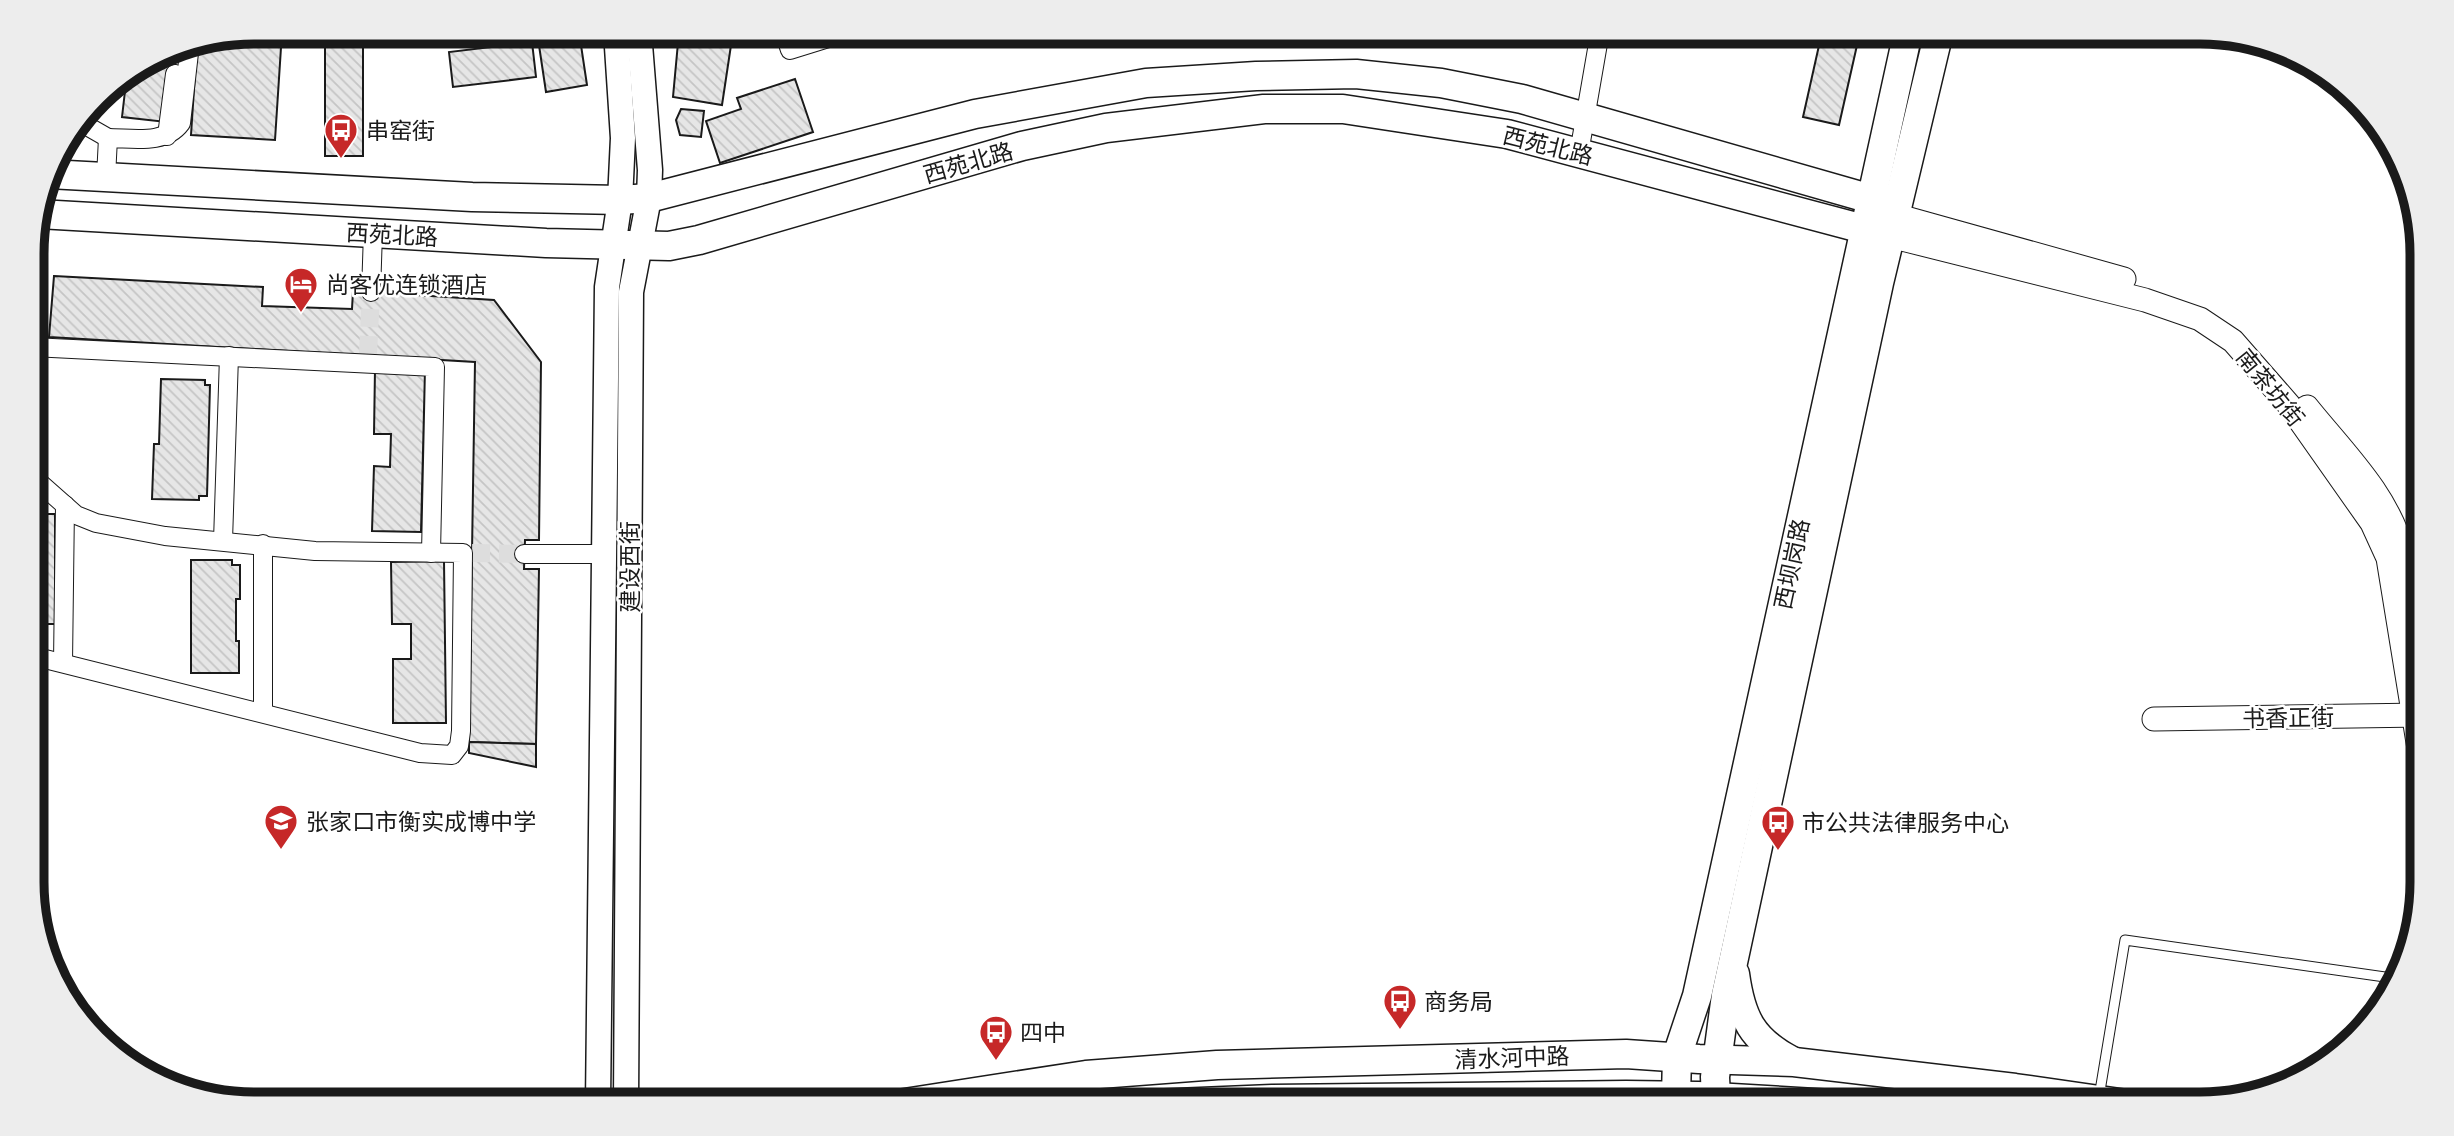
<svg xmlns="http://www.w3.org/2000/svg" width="2454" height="1136" font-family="'Exo 2','Noto Sans SC',sans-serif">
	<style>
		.building { fill: url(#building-back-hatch); stroke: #1a1a1a; stroke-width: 2 }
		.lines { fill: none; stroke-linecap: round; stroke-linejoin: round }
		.minor-tunnel { stroke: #ddd; stroke-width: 18; stroke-dasharray: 18 9; stroke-linecap: butt }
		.service-casing { stroke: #1a1a1a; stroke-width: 11 }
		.minor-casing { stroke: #1a1a1a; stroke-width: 20 }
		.tertiary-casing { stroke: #1a1a1a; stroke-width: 25 }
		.secondary-casing { stroke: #1a1a1a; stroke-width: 27 }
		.primary-casing { stroke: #1a1a1a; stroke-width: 31 }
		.service { stroke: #fff; stroke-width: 9 }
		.minor { stroke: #fff; stroke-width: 18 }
		.tertiary { stroke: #fff; stroke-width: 23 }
		.secondary { stroke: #fff; stroke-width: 24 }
		.primary { stroke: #fff; stroke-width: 28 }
		.labels { text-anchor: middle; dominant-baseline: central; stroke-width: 5; stroke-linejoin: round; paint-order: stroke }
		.poi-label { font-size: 23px; fill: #1a1a1a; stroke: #fff; text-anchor: start }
		.street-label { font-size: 23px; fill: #1a1a1a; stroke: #fff }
		.rim { fill: none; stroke: #1a1a1a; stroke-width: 9 }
	</style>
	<defs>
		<pattern id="building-back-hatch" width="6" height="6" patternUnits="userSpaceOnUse" patternTransform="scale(1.75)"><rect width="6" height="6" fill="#e6e6e6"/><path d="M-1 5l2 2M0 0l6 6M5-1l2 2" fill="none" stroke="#c5c5c5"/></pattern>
	</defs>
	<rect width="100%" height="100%" fill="#fff"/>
	<g class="building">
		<path d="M253,32H282L275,140L191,135L197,43Z"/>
		<path d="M537,32H579L587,85L546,92Z"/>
		<path d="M679,32H733L722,105L673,97Z"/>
		<path d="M1266,32H1359L1267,41Z"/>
		<path d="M1822,32H1860L1839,125L1803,117Z"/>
		<rect x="325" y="33" width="38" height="123"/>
		<path d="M532,42L536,77L453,87L449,52Z"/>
		<path d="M175,47L166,122L122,117L127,74L169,48Z"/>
		<path d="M795,79L813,132L720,163L706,121L741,109L737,98Z"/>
		<path d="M681,109L704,111L701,137L680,135L676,120Z"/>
		<path d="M54,276L263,287L262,306L352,309L353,291L494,300L541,362L539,540H525L524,569H539L536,744L469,742L475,362L49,337Z"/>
		<path d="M375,369L425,370L421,532L372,531L374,466L390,467L391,434H374Z"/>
		<path d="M161,379L205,380V385H210L207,496H199V500L152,499L154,444H159Z"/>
		<path d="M33,507H46V514H55V624H46V631H33Z"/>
		<path d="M191,560H232V565H240V599H236V641H239V673H191Z"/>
		<path d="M444,561L446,723H393V659H411V624H392L391,562Z"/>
		<path d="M469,742L536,744V767L469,753Z"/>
	</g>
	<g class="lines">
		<g class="minor-tunnel">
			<path d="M368,354L371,292"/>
			<path d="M472,553L524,554"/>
		</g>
		<defs>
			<path id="service" d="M2099,1097L2125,940L2399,979"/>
			<g id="minor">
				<path d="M784,32L790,50L848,32"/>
				<path d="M80,122L108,138"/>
				<path d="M167,136L175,74"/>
				<path d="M1579,153L1600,32"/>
				<path d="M106,177L108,138C133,138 165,145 181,123L190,44"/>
				<path d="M32,257L33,233"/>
				<path d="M371,292L373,233"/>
				<path d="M32,347L435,367L431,553"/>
				<path d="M33,477L76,515L96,523L165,536L315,551L463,553L461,731L459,746L452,755L420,753L33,656"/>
				<path d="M223,541L229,356"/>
				<path d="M524,554H605"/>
				<path d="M63,663L65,505"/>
				<path d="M263,713V544"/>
			</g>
			<g id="tertiary">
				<path d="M1895,215L2124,279"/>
				<path d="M1890,236L2145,300L2200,319L2233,341L2289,405L2372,523L2388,558L2422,767"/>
				<path d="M2307,407C2343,452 2388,494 2403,552C2406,564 2407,577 2409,590"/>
				<path d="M2154,719L2422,715"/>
			</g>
			<g id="secondary">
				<path d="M598,1104L607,287L620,200L623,138L616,32"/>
				<path d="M626,1104L631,292L649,198L650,170L639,32"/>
			</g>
			<g id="primary">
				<path d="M49,174L472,197L620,200L649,198L975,114L1146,83L1256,76L1356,74L1441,83L1522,99L1871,199L1895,215"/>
				<path d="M39,214L546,243L669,246L699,240L1022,146L1106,128L1264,109H1343L1507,134L1890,236"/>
				<path d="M1735,974C1741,1018 1752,1040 1792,1061"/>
				<path d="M1676,1097L1677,1056L1697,996L1908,32"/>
				<path d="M1716,1098L1715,1077L1726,995L1879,283L1939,32"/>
				<path d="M898,1104L1086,1075L1217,1065L1626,1054L1699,1059L1794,1062L2015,1088L2127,1104"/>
				<path d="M1152,1104L1272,1099L1626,1095L1698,1096L1832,1104"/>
			</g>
		</defs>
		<use href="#service" class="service-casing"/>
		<use href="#minor" class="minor-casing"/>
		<use href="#tertiary" class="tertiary-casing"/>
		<use href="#secondary" class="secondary-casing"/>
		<use href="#primary" class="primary-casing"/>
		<use href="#service" class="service"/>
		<use href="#minor" class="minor"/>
		<use href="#tertiary" class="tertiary"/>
		<use href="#secondary" class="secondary"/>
		<use href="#primary" class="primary"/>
	</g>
	<defs>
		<symbol id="bus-pin" viewBox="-11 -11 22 30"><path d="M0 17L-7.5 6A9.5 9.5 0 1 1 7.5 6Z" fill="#c62828" stroke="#fff"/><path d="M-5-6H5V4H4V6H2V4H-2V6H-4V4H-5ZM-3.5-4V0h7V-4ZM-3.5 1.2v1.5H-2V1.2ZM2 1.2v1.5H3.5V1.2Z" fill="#fff"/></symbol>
		<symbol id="hotel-pin" viewBox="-11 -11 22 30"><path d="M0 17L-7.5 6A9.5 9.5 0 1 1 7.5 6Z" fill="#c62828" stroke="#fff"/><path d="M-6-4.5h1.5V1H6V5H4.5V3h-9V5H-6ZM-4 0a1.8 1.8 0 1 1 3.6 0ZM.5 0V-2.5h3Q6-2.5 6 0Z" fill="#fff"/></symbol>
		<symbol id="school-pin" viewBox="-11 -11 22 30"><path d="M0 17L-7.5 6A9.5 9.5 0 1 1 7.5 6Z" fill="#c62828" stroke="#fff"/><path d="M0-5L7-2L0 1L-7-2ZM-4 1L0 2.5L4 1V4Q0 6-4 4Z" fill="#fff"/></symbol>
	</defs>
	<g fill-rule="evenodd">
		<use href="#bus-pin" x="322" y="111" width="38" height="52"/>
		<use href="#hotel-pin" x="282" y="265" width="38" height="52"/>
		<use href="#school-pin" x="262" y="802" width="38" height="52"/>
		<use href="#bus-pin" x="1759" y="803" width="38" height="52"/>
		<use href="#bus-pin" x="1381" y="982" width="38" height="52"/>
		<use href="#bus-pin" x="977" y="1013" width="38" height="52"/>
	</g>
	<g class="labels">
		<g class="poi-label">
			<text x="366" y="130">串窑街</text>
			<text x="326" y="284">尚客优连锁酒店</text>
			<text x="306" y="821">张家口市衡实成博中学</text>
			<text x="1802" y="822">市公共法律服务中心</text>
			<text x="1424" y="1001">商务局</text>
			<text x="1020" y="1032">四中</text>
		</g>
		<g class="street-label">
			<text transform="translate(1548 145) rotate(14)">西苑北路</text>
			<text transform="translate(968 162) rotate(-16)">西苑北路</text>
			<text transform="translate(392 234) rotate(3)">西苑北路</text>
			<text transform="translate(2271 387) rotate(51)">南茶坊街</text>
			<text transform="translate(1791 564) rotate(-78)">西坝岗路</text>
			<text transform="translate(629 567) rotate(-90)">建设西街</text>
			<text transform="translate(2288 717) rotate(-1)">书香正街</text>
			<text transform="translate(1512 1057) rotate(-2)">清水河中路</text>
		</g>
	</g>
	<path d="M0 0H2454V1136H0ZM254 44H2200A210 210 0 0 1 2410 254V882A210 210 0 0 1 2200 1092H254A210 210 0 0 1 44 882V254A210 210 0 0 1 254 44Z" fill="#ededed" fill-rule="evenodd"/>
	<path class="rim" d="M254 44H2200A210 210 0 0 1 2410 254V882A210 210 0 0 1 2200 1092H254A210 210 0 0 1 44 882V254A210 210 0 0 1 254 44Z"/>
</svg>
